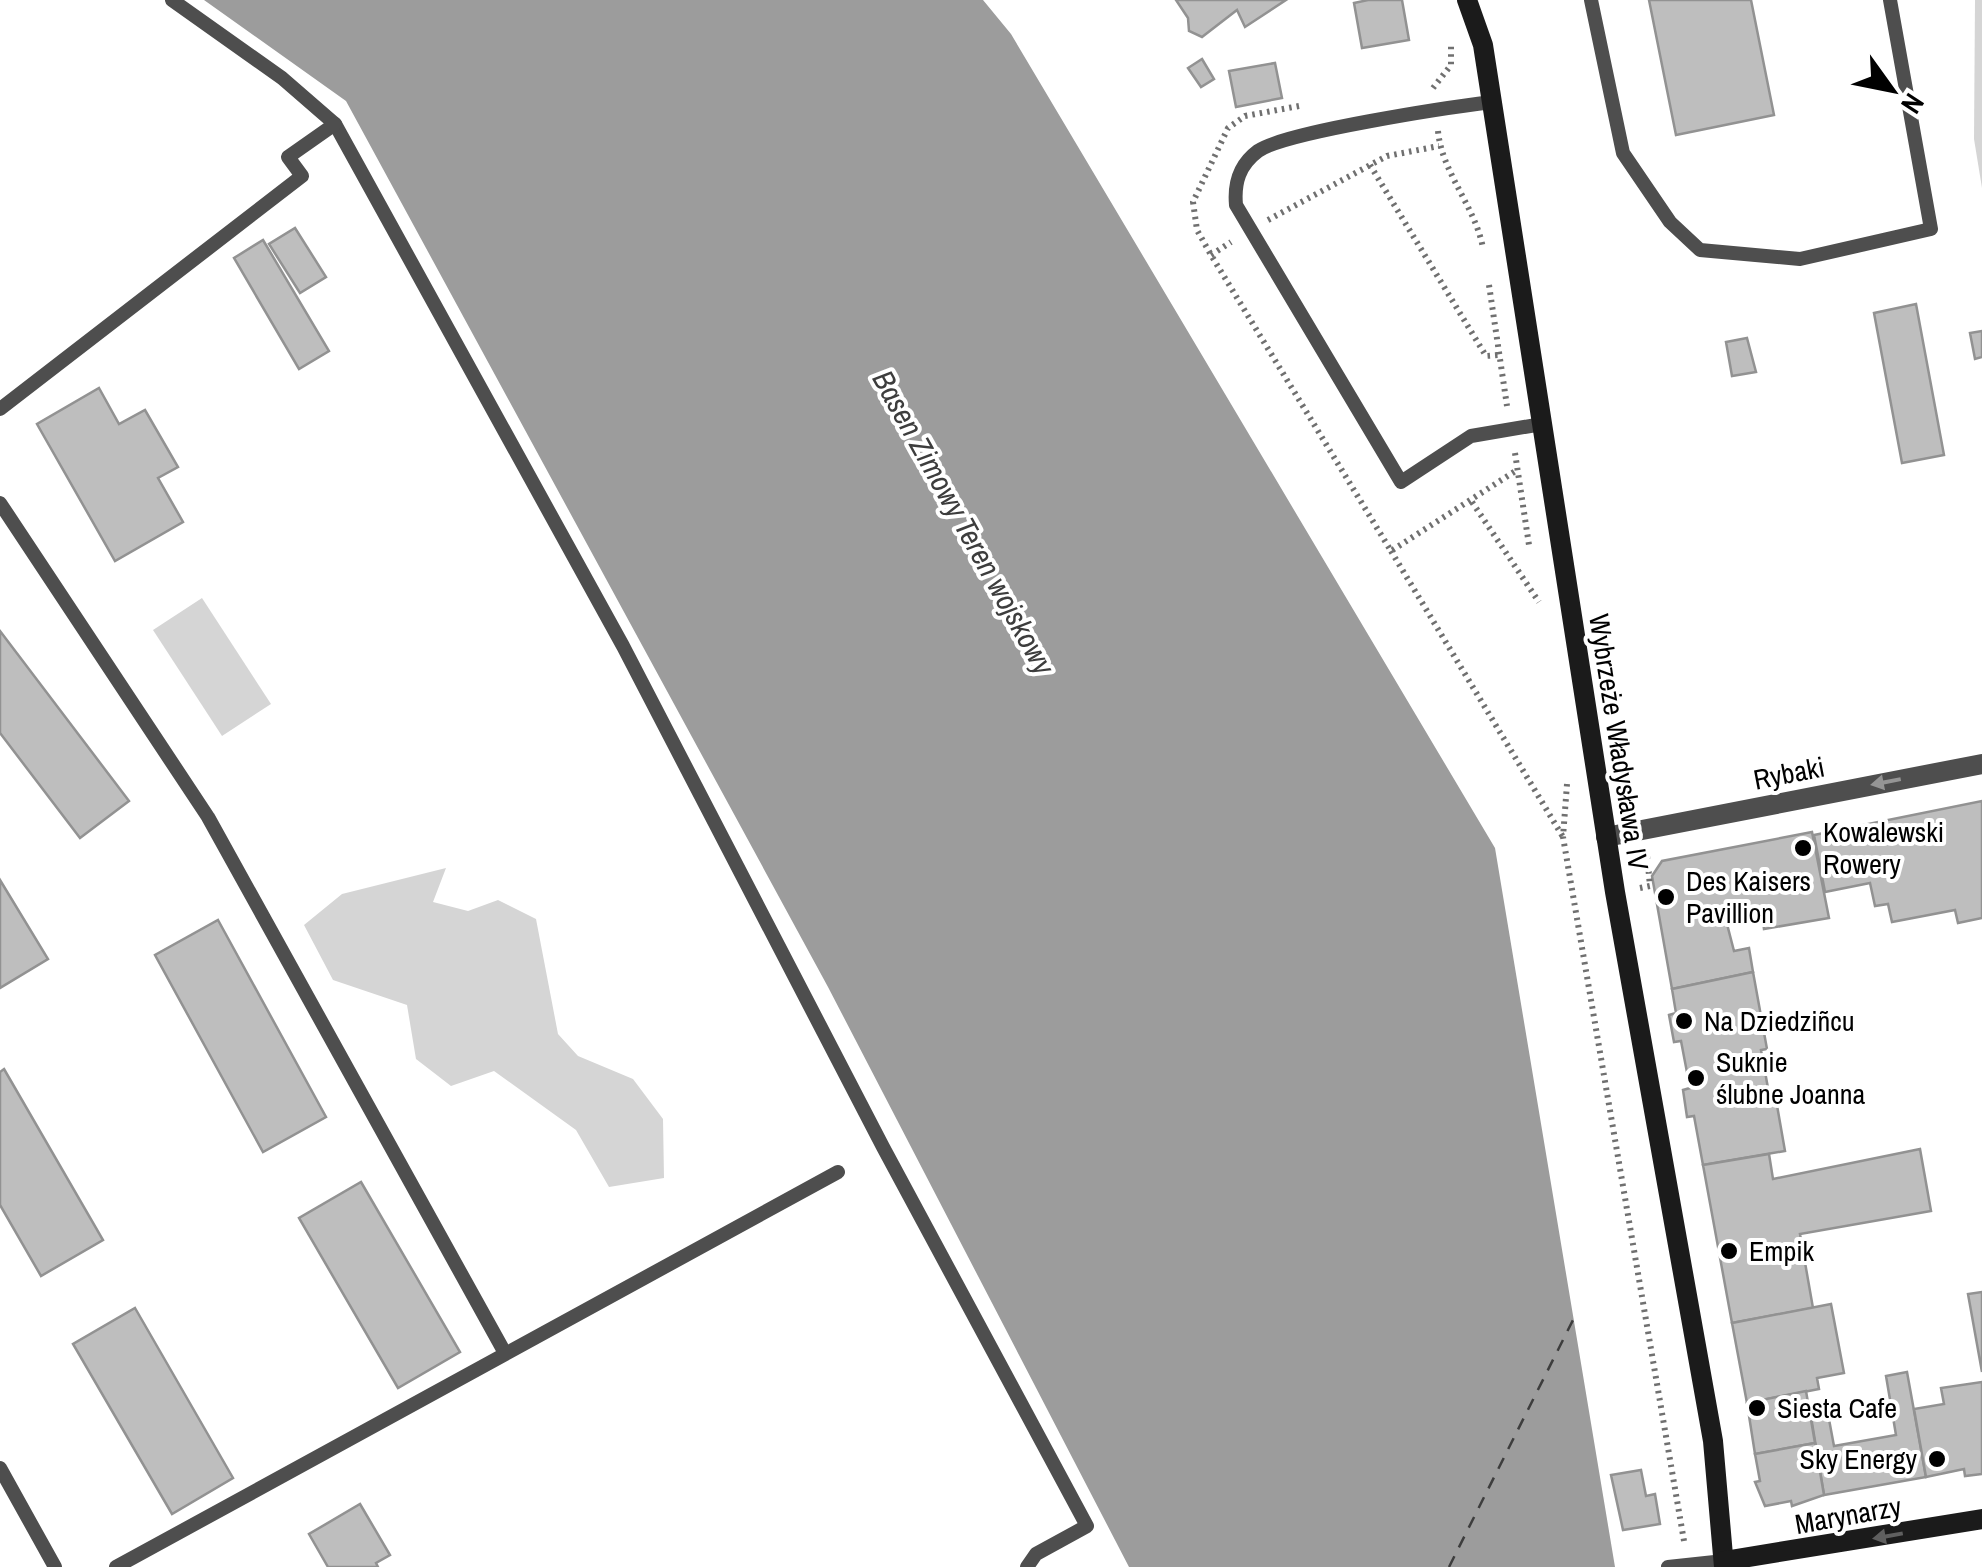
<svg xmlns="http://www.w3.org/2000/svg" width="1982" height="1567" font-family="'Archivo Narrow',sans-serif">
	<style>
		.green { fill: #d5d5d5 }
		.water { fill: #9c9c9c }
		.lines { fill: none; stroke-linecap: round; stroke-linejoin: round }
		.ferry { stroke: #3d3d3d; stroke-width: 2.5; stroke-dasharray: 12 10; stroke-linecap: butt }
		.building { fill: #bebebe; stroke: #929292; stroke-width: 2.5 }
		.path { stroke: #707070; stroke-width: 6; stroke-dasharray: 2.5 5; stroke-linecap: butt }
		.lane { stroke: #4e4e4e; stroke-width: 14 }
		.street { stroke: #4e4e4e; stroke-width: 20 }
		.secondary { stroke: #1b1b1b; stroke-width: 20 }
		.oneway { fill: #959595 }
		.oneway2 { fill: #5f5f5f }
		.poi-dot { fill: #000; stroke: #fff; stroke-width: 4 }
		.labels { text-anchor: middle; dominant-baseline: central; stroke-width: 8; stroke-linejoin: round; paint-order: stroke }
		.street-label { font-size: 28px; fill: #000; stroke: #fff }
		.poi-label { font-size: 28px; fill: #000; stroke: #fff; text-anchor: start }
		.water-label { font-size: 30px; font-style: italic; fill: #3d3d3d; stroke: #fff }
	</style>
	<rect width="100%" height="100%" fill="#fff"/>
	<g class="green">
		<path d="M1975,0H1982V188L1974,139Z"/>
		<path d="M202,598L271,704L222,736L153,630Z"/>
		<path d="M446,868L433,902L468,911L498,900L536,919L558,1034L578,1056L633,1079L663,1119L664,1178L609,1187L576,1130L494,1071L451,1086L416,1059L407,1005L333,980L304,925L342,894Z"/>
	</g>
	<path class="water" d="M204,0H983L1011,34L1495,848L1615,1567H1129L828,987L346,101Z"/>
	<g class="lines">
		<path class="ferry" d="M1449,1567L1574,1318"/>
	</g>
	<g class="building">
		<path d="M1176,0H1286L1245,27L1237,10L1202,37L1189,31L1188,18Z"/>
		<path d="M1368,0H1402L1409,40L1362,48L1354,3Z"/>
		<path d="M1649,0H1751L1774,115L1676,135Z"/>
		<path d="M1202,59L1214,79L1201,87L1188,68Z"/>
		<path d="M1275,63L1282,98L1236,107L1229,71Z"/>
		<path d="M295,228L326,277L300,293L269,244Z"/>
		<path d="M263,240L329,351L299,369L234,258Z"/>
		<path d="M1916,304L1944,455L1902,463L1874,313Z"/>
		<path d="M1982,331V357L1975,359L1970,333Z"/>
		<path d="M1747,338L1756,372L1732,376L1726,342Z"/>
		<path d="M99,388L119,424L145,410L178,467L158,478L183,522L115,561L37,424Z"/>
		<path d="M0,631L129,801L80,838L0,733Z"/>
		<path d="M1982,801V918L1958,923L1955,910L1892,922L1888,904L1875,906L1870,883L1825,892L1814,835Z"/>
		<path d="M1812,832L1829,918L1764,929L1763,920L1727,924L1734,951L1749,948L1753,972L1672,989L1652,876L1662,861Z"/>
		<path d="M0,880L48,959L0,988Z"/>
		<path d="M218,920L326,1117L263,1152L155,955Z"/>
		<path d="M1753,972L1767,1049L1761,1050L1768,1088L1758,1090L1760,1097L1775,1094L1785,1151L1703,1165L1694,1116L1687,1117L1683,1090L1690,1088L1681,1041L1674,1042L1669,1015L1676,1013L1672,989Z"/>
		<path d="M4,1069L103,1240L41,1276L0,1205V1072Z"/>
		<path d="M1920,1149L1931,1211L1800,1234L1813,1308L1732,1323L1703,1165L1769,1154L1773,1179Z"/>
		<path d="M361,1182L460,1352L398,1388L299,1218Z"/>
		<path d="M1982,1292V1372L1968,1294Z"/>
		<path d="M1831,1304L1844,1373L1817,1378L1819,1389L1747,1403L1732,1323Z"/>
		<path d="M135,1308L233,1478L172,1514L73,1344Z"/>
		<path d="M1907,1372L1926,1477L1824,1495L1811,1417L1828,1414L1834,1446L1896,1435L1886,1376Z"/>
		<path d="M1982,1382V1474L1965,1476L1964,1469L1926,1477L1914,1409L1944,1404L1941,1388Z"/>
		<path d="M1806,1391L1815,1443L1755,1454L1747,1403Z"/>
		<path d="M1815,1443L1824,1495L1792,1506L1791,1501L1765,1506L1755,1482L1760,1481L1755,1454Z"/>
		<path d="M1641,1470L1646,1496L1655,1494L1660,1524L1623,1530L1611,1475Z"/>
		<path d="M360,1504L390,1555L376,1563L378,1567H328L309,1534Z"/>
	</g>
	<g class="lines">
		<g class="path">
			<path d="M1433,88L1451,65V43"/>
			<path d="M1299,106L1245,116L1228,128L1193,202L1197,230L1211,255L1391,551L1517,470"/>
			<path d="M1438,131C1442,173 1475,206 1483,248"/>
			<path d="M1370,165L1486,356L1499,355"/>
			<path d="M1268,220L1387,156L1439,146"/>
			<path d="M1211,255L1231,242"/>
			<path d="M1489,285L1507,406"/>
			<path d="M1515,453L1529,545"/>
			<path d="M1472,502L1539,602"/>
			<path d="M1391,551L1563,837"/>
			<path d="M1567,784L1563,837L1684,1541"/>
			<path d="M1640,888L1650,886L1647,855"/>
		</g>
		<g class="lane">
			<path d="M172,0L282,78L335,124L623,646L883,1147L1087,1526L1036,1554L1027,1567"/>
			<path d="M1591,0L1623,153L1670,222L1700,250L1800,259L1931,229L1890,0"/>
			<path d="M1492,102C1451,107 1284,132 1258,151C1239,165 1234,183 1236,205L1401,482L1471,436L1542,424"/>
			<path d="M0,409L302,176L288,157L335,124"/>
			<path d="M0,503L208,817L505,1353"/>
			<path d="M0,1468L55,1567"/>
			<path d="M116,1567L838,1172"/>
			<path d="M1668,1567L1724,1561"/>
		</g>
		<path class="street" d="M1606,837L1982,764"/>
		<g class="secondary">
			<path d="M1467,0L1483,45L1615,892L1713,1441L1724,1567"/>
			<path d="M1724,1561L1982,1519"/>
		</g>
	</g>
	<defs><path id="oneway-solid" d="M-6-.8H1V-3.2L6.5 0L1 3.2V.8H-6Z" transform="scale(2.5)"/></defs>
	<use class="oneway" href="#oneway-solid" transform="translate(1886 782) rotate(169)"/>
	<use class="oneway2" href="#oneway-solid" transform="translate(1888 1536) rotate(170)"/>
	<g class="poi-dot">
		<circle cx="1803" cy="848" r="10"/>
		<circle cx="1666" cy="897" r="10"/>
		<circle cx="1684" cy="1021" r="10"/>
		<circle cx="1696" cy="1078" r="10"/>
		<circle cx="1729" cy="1251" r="10"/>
		<circle cx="1757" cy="1408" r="10"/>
		<circle cx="1937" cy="1459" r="10"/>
	</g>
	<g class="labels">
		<g class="street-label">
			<text transform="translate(1619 742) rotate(81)">Wybrzeże Władysława IV</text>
			<text transform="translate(1789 773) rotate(-11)">Rybaki</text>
			<text transform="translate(1848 1515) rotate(-10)">Marynarzy</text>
		</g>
		<g class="poi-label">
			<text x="1823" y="832">Kowalewski<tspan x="1823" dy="32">Rowery</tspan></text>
			<text x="1686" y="881">Des Kaisers<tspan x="1686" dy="32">Pavillion</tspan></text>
			<text x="1704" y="1021">Na Dziedziñcu</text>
			<text x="1716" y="1062">Suknie<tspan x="1716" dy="32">ślubne Joanna</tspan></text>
			<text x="1749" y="1251">Empik</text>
			<text x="1777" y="1408">Siesta Cafe</text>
			<text x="1917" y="1459" text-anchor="end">Sky Energy</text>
		</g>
		<g class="water-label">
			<text transform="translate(964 522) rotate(61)">Basen Zimowy Teren wojskowy</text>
		</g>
	</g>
	<g transform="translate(1892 90) rotate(123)" stroke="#ffffff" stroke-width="8" paint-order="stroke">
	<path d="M0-8L18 38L0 25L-18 38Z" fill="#000000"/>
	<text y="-15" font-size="28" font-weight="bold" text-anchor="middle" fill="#000000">N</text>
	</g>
</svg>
